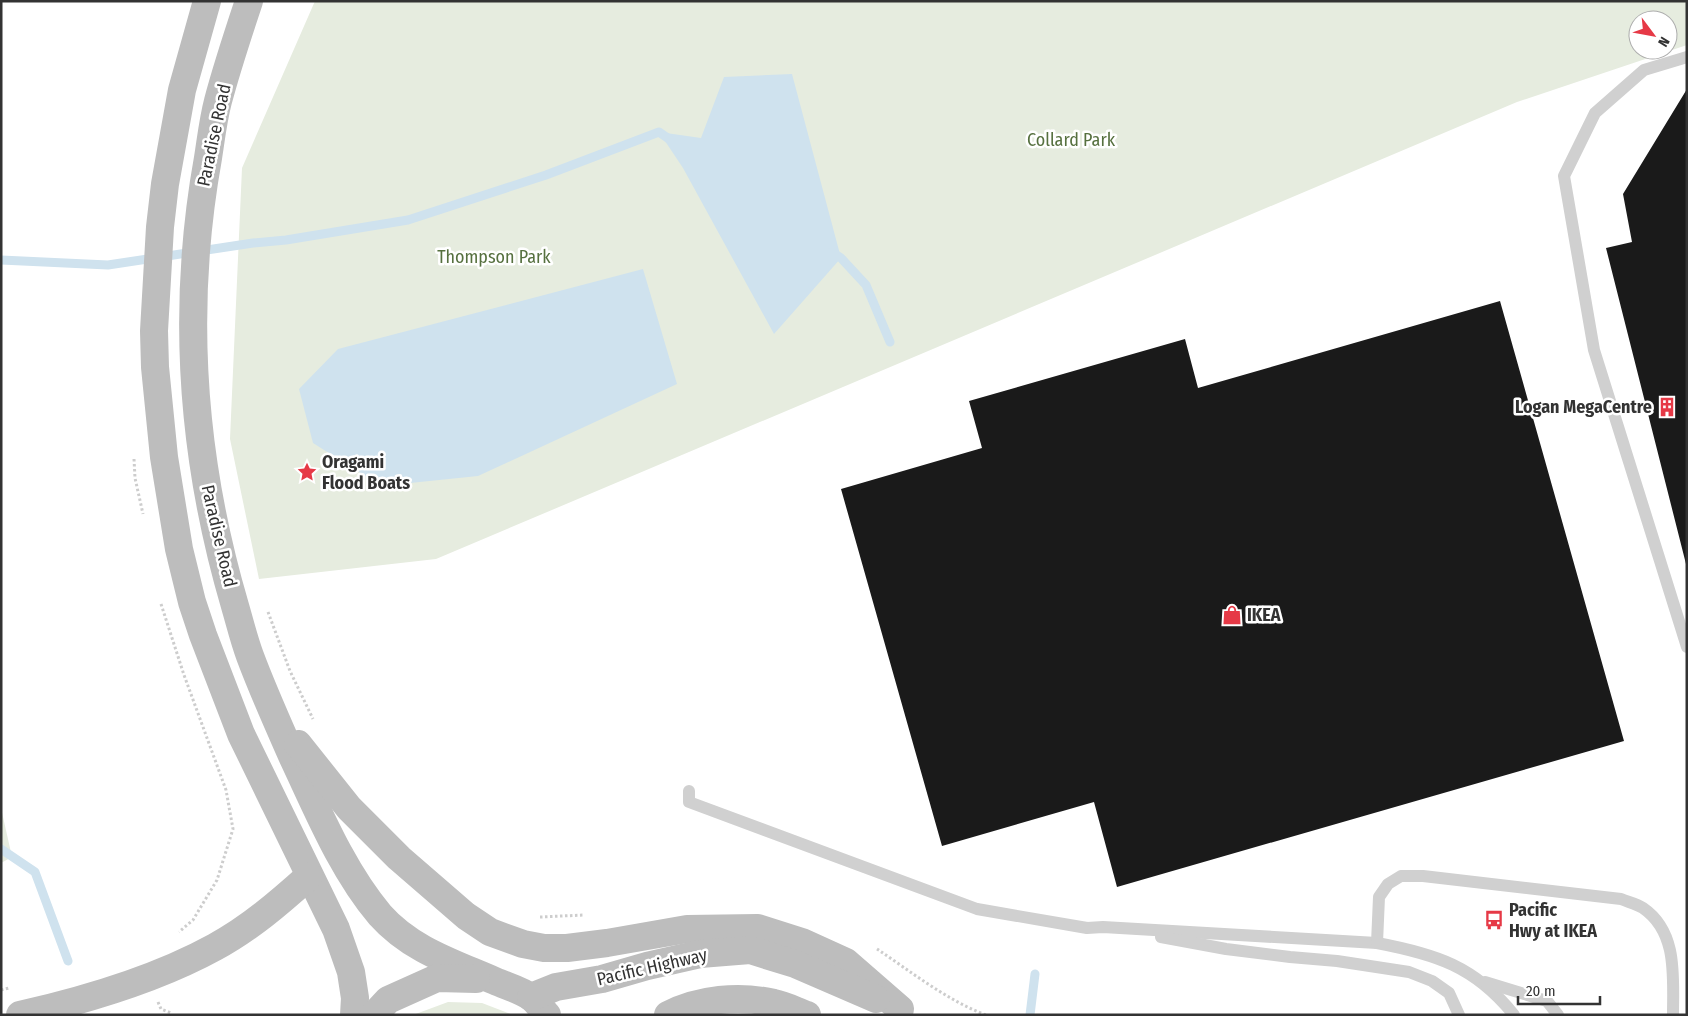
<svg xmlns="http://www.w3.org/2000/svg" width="1688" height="1016" font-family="'Fira Sans Condensed',sans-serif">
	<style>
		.green { fill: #e6ecdf; fill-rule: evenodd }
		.water { fill: #cfe2ee }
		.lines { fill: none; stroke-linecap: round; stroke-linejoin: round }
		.stream { stroke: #cfe2ee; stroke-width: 9 }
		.building { fill: #1a1a1a }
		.path { stroke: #cdcdcd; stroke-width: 3; stroke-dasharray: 2.5 2.5; stroke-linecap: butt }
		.lane { stroke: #d0d0d0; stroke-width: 12 }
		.secondary { stroke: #bdbdbd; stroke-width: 28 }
		.labels { text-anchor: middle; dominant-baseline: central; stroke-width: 5; stroke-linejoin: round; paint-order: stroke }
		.street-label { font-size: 18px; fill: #333; stroke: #fff }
		.park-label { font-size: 18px; fill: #56703f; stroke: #fff }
		.poi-label { font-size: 18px; font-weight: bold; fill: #333; stroke: #fff; text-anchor: start }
	</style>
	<rect width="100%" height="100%" fill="#fff"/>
	<g class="green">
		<path d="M315,1H1687V45L1517,102L436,559L259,579L230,439L242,168ZM1638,20H1668V50H1638Z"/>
		<path d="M1,808L12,857L1,863Z"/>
		<path d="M448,1002L482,1003L513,1015H413Z"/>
	</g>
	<g class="water">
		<path d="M792,74L841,258L774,334L683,168L659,132L701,138L724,77Z"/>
		<path d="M643,269L677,384L478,476L381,486L313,443L299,389L338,349Z"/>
	</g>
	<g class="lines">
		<g class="stream">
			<path d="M832,252L841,258L866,285L890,342"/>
			<path d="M1,260L108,265L253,243L286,240L408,220L546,175L659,132L669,139"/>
			<path d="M1,849L35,872L68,961"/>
			<path d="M1030,1015L1035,974"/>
		</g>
	</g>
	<g class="building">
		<path d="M1687,89V564H1686L1606,248L1632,242L1623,194Z"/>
		<path d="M1500,301L1624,741L1117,887L1094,802L942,846L841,489L982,448L969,401L1185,339L1198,388Z"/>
	</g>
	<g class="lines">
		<g class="path">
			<path d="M134,459L135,478L143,514"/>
			<path d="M161,604L184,675L226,790L233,829L217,880L193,920L179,932"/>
			<path d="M268,612L290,671L313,719"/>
			<path d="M540,917L584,915"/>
			<path d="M877,949C910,971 948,1001 986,1015"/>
			<path d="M1,990L9,988"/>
			<path d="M158,1002L161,1009L171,1013V1015"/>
		</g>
		<g class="lane">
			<path d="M1687,57L1644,70L1595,113L1564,176L1594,350L1687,647"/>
			<path d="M689,791V802L977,909L1087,928L1103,927L1377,943C1435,954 1475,966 1514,1015"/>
			<path d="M1161,937L1226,949L1290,957L1337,961L1409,972L1432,981L1449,993L1459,1015"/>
			<path d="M1377,943L1379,897L1388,884L1401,876H1423L1621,899C1628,902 1637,904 1643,908C1678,932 1673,977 1673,1015"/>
			<path d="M1485,982L1547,1001L1558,1015"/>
		</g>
		<g class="secondary">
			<path d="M207,1L182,90L165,184L160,227L154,331L155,367L164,457L179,549L192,602L203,635L241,734L336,929L351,972L355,998L354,1015"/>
			<path d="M249,1C238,34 227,67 218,101C213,120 211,139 208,158C181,308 192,460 235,606C240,623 244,640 250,656C263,691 278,724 293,758C318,811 342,870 380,915C411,950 454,963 495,981C506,986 522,990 532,998C537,1002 542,1009 547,1015"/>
			<path d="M298,744L349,808L399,858L466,916L490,932L523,944L544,948H567L607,943L687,929L758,928L802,942L846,962L900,1009"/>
			<path d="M531,997L556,987L602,979L647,966L700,954L750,950L795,964L876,999"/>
			<path d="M20,1015C86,1000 155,980 215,947C250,928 280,902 309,876"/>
			<path d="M374,1015L388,1000L437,978L476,979"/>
			<path d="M668,1015C699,999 739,995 774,1003C785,1005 796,1011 807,1015"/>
		</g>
	</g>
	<defs>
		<symbol id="building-bare" viewBox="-9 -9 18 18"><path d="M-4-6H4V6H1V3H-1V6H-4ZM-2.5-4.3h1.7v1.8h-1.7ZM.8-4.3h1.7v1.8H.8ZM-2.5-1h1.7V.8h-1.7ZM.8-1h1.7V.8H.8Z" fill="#e63946" stroke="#fff" stroke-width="2.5" paint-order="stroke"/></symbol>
		<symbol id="sight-bare" viewBox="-9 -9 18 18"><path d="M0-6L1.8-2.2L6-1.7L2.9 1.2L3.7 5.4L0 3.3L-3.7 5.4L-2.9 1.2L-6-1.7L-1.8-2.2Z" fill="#e63946" stroke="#fff" stroke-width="2.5" paint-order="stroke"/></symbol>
		<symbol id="shop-bare" viewBox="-9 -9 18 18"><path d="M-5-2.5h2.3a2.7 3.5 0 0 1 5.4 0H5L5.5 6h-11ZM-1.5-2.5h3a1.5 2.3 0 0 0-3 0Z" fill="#e63946" stroke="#fff" stroke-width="2.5" paint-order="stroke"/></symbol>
		<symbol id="bus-bare" viewBox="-9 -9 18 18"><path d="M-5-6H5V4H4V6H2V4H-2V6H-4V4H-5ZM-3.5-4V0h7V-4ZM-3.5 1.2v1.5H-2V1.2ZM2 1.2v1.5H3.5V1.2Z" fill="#e63946" stroke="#fff" stroke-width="2.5" paint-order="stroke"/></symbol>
	</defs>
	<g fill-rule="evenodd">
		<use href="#building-bare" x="1653" y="393" width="28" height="28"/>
		<use href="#sight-bare" x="293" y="458" width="28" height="28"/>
		<use href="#shop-bare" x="1218" y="601" width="28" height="28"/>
		<use href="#bus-bare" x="1480" y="906" width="28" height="28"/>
	</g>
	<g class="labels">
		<g class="street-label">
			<text transform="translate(214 135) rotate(-78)">Paradise Road</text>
			<text transform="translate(219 536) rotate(77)">Paradise Road</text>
			<text transform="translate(652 967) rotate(-13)">Pacific Highway</text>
		</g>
		<g class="park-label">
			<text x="1071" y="140">Collard Park</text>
			<text x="494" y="257">Thompson Park</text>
		</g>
		<g class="poi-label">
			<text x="1652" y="407" text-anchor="end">Logan MegaCentre</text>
			<text x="322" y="462">Oragami<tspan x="322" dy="21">Flood Boats</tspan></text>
			<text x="1247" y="615">IKEA</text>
			<text x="1509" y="910">Pacific<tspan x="1509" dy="21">Hwy at IKEA</tspan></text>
		</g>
	</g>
	<rect width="1688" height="1016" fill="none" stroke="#333333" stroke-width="5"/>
	<g transform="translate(1653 35) rotate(122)"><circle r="24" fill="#ffffff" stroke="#adadad"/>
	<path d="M0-4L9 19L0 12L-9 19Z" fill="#e63946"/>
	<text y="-8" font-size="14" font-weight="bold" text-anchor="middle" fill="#333333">N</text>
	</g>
	<path d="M1518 996v8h82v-8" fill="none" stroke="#333333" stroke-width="2.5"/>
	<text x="1526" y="996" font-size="15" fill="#333333" stroke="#ffffff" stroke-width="4" paint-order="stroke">20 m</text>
</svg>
